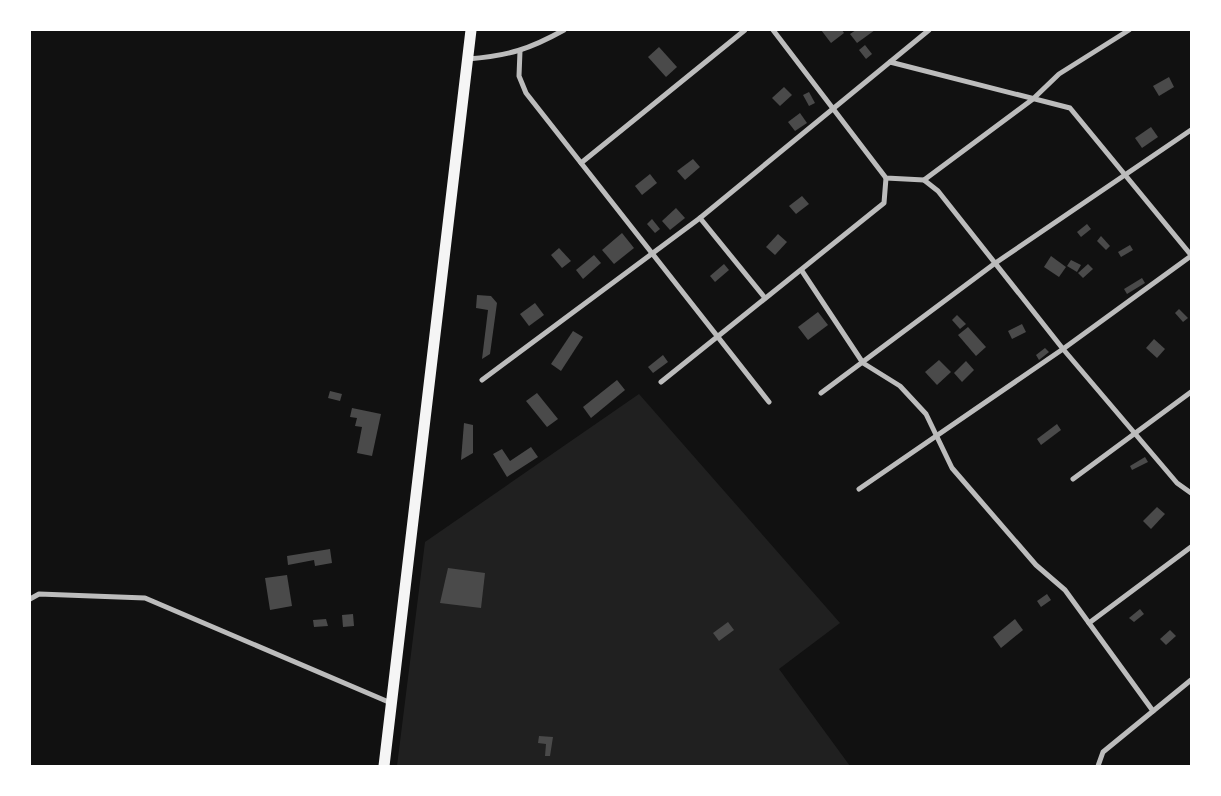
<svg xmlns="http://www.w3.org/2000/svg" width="1221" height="796" font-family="Jost,sans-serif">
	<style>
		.green { fill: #202020 }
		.building { fill: #4a4a4a }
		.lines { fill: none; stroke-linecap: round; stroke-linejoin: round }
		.minor { stroke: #bcbcbc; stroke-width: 5 }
		.primary { stroke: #f5f5f5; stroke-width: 11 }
	</style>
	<rect width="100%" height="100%" fill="#111"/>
	<path class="green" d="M639,394L840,623L779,669L850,766H397L425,542Z"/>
	<g class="building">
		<path d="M821,30H842L844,33L831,43Z"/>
		<path d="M856,30H875L857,43L850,34Z"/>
		<path d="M865,45L872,54L866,59L859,50Z"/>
		<path d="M659,47L677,67L666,77L648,57Z"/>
		<path d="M1169,77L1174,87L1159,96L1153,86Z"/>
		<path d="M784,87L792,95L780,106L772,98Z"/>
		<path d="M809,92L815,103L809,106L803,95Z"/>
		<path d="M800,113L807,123L795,131L788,122Z"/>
		<path d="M1151,127L1158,137L1142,148L1135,138Z"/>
		<path d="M693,159L700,167L685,180L677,171Z"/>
		<path d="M650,174L657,183L642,195L635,186Z"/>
		<path d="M802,196L809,204L796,214L789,206Z"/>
		<path d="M676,208L685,218L670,230L662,221Z"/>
		<path d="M652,219L660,229L655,233L647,224Z"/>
		<path d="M1087,224L1091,229L1081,237L1077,232Z"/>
		<path d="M622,233L634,248L614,264L602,250Z"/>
		<path d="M778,234L787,242L775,255L766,247Z"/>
		<path d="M1101,236L1110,246L1106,250L1097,241Z"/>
		<path d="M1130,245L1133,250L1121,257L1118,252Z"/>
		<path d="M559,248L571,261L562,268L551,255Z"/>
		<path d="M594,255L601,263L583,279L576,270Z"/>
		<path d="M1051,256L1066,267L1059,277L1044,267Z"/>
		<path d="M1071,260L1081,265L1077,272L1067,266Z"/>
		<path d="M724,264L729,270L715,282L710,276Z"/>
		<path d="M1088,264L1093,269L1083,278L1078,273Z"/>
		<path d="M1142,278L1145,283L1127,294L1124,289Z"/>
		<path d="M477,295L491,296L497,303L490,354L482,359L488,310L476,308Z"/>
		<path d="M535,303L544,315L529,326L520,314Z"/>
		<path d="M1179,309L1188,318L1183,322L1175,313Z"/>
		<path d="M818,312L828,325L808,340L798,327Z"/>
		<path d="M957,315L966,324L960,329L952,320Z"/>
		<path d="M1022,324L1026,332L1012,339L1008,331Z"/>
		<path d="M968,327L986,347L976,356L958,335Z"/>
		<path d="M573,331L583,337L561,371L551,364Z"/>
		<path d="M1154,339L1165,349L1157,358L1146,348Z"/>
		<path d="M1045,348L1049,352L1039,360L1036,355Z"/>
		<path d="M663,355L668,362L653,373L648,367Z"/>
		<path d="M939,360L951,372L937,385L925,372Z"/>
		<path d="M966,361L974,370L962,382L954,373Z"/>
		<path d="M617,380L625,390L591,418L583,407Z"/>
		<path d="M330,391L342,394L340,401L328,398Z"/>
		<path d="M537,393L558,419L547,427L526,401Z"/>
		<path d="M352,408L381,414L372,456L357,453L362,427L355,426L357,418L350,417Z"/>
		<path d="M464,423L473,425V453L461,460Z"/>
		<path d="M1057,424L1061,430L1041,445L1037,439Z"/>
		<path d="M531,447L538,457L507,477L493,454L502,449L510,461Z"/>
		<path d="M1145,457L1148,462L1132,470L1130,466Z"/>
		<path d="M1157,507L1165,514L1151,529L1143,521Z"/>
		<path d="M330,549L332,563L315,566L314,560L288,565L287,556Z"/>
		<path d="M448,568L485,573L481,608L440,603Z"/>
		<path d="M287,575L292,606L270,610L265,578Z"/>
		<path d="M1047,594L1051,600L1041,607L1037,601Z"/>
		<path d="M1140,609L1144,614L1134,622L1129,618Z"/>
		<path d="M353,614L354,626L343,627L342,615Z"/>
		<path d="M326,619L328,626L314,627L313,620Z"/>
		<path d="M1015,619L1023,630L1001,648L993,637Z"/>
		<path d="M728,622L734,630L719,641L713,633Z"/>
		<path d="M1170,630L1176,636L1166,645L1160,639Z"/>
		<path d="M539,736L553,737L550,756H545L546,744L538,743Z"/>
	</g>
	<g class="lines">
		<g class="minor">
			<path d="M773,30L886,178L924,180L938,191L1063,349L1177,483L1191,493"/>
			<path d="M520,51L519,76L526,93L769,402"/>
			<path d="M468,59C508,56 530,49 564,30"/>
			<path d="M890,62L1070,108L1191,255"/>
			<path d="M581,163L745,30"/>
			<path d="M924,180L1033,99L1059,74L1129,30"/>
			<path d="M700,218L765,298"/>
			<path d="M802,271L863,363L900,386L926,414L952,468L1036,565L1065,590L1153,711"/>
			<path d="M482,380L700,218L929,30"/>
			<path d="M661,382L884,203L886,178"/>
			<path d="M821,393L994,264L1191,130"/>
			<path d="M1073,479L1191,392"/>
			<path d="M859,489L1063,349L1191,256"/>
			<path d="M30,599L39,594L145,598L391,703"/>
			<path d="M1089,623L1191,547"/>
			<path d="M1098,766L1103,752L1191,680"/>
		</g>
		<path class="primary" d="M384,766L471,30"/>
	</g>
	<rect width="1221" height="796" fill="none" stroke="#ffffff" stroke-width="62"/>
</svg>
